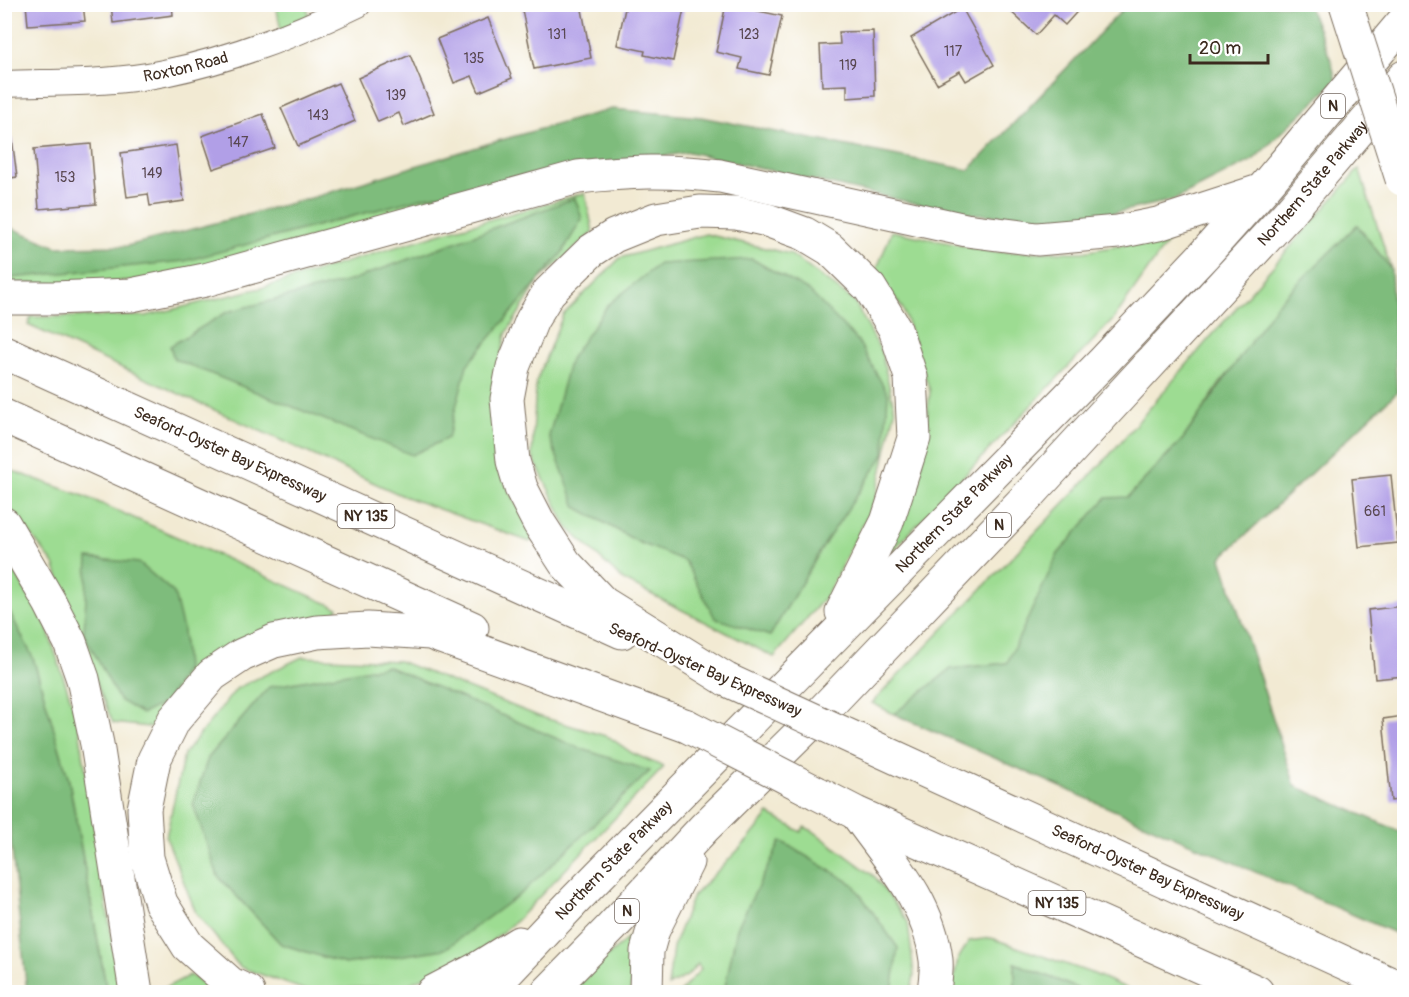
<svg xmlns="http://www.w3.org/2000/svg" width="1409" height="997" font-family="Pangolin,sans-serif">
	<style>
		.green { fill: #9ddc92; stroke: #6c8358; stroke-width: 1.5 }
		.forest { fill: #7ebc7c; stroke: #5c734d; stroke-width: 1.5 }
		.building { fill: #b19fe7 }
		.lines { fill: none; stroke-linecap: round; stroke-linejoin: round }
		.minor-casing { stroke: #7b6d5d; stroke-width: 28 }
		.highway-casing { stroke: #7b6d5d; stroke-width: 35 }
		.minor { stroke: #fff; stroke-width: 26 }
		.highway { stroke: #fff; stroke-width: 33 }
		.major-bridge-casing { stroke: #7b6d5d; stroke-width: 35; stroke-linecap: butt }
		.highway-bridge-casing { stroke: #7b6d5d; stroke-width: 35; stroke-linecap: butt }
		.major-bridge { stroke: #fff; stroke-width: 33 }
		.highway-bridge { stroke: #fff; stroke-width: 33 }
		.labels { text-anchor: middle; dominant-baseline: central; stroke-width: 5; stroke-linejoin: round; paint-order: stroke }
		.number-label { font-size: 14px; fill: #584750 }
		.shield { fill: #fff; stroke: #766a62; stroke-width: 1.5 }
		.shield-label { font-size: 15px; font-weight: bold; fill: #3b2a1e }
		.street-label { font-size: 16px; fill: #3b2a1e; stroke: #fff }
	</style>
	<rect width="100%" height="100%" fill="#fff"/>
	<filter id="ink" filterUnits="userSpaceOnUse"><feTurbulence type="fractalNoise" baseFrequency=".0167" numOctaves="2"/><feDisplacementMap in="SourceGraphic" scale="12" xChannelSelector="R" yChannelSelector="G"/><feConvolveMatrix kernelMatrix="1 2 1 2 8 2 1 2 1" color-interpolation-filters="sRGB"/></filter>
	<filter id="wash" filterUnits="userSpaceOnUse"><feTurbulence type="fractalNoise" baseFrequency=".008" numOctaves="4" result="noise"/><feDisplacementMap in="SourceGraphic" scale="24" xChannelSelector="R" yChannelSelector="G"/><feGaussianBlur stdDeviation="1.35" result="paint"/><feColorMatrix in="noise" values="0 0 0 0 0 0 0 0 0 0 0 0 0 0 0 0 0 1.4 0 .05"/><feComposite in="paint" operator="in"/></filter>
	<g filter="url(#wash)">
		<rect width="100%" height="100%" fill="#f2ead3"/>
		<g class="green">
			<path d="M276,5H307L309,18L281,31Z"/>
			<path d="M1359,169L1391,269L1357,225L1221,382L1183,439L1128,497L1021,637L1007,663L951,669L894,714L872,703L1107,458L1207,341Z"/>
			<path d="M516,181L165,279L81,284L5,283L4,276L12,278L425,197Z"/>
			<path d="M585,193L593,232L539,280L506,334L494,387L498,470L535,537L530,542L403,496L28,325L31,317L146,316L265,287L445,232Z"/>
			<path d="M892,231L992,252H1083L1171,237L1113,320L875,569L919,485L930,391L903,309L876,271Z"/>
			<path d="M706,234L790,254L854,301L881,351L895,411L875,501L826,596L774,657L623,580L567,527L532,455L536,382L563,315L620,258Z"/>
			<path d="M4,468L84,496L338,608L333,618L271,630L157,728L113,723L83,650L54,564L5,502Z"/>
			<path d="M4,554L46,625L78,721L120,992H107L69,781L33,658L5,603Z"/>
			<path d="M302,657L399,661L538,716L609,737L632,753L664,767L517,920L474,956L390,992H384L380,987L305,990L240,967L196,913L166,837L184,754L237,688Z"/>
			<path d="M769,814L801,832L804,827L813,831L875,877L908,922L914,975L911,992H680L701,969L698,964L687,976L668,986L673,947L693,896L749,839Z"/>
			<path d="M641,927L630,992H572L602,961Z"/>
			<path d="M991,938L1094,974L1135,992H1086L1015,963V992H951L958,959L969,941Z"/>
			<path d="M190,975L217,992H157Z"/>
		</g>
		<g class="forest">
			<path d="M1127,5H1308L1331,60L1336,81L1253,160L1174,200L1071,222L953,212L689,152L425,197L185,261L12,278L5,276L4,225L57,247L127,246L315,197L487,144L612,109L701,117L969,170Z"/>
			<path d="M575,198L582,219L562,253L467,365L448,438L412,455L174,359L170,346L227,312L349,281Z"/>
			<path d="M1357,225L1391,269L1397,392L1221,558L1295,786L1404,833V937L894,714L951,669L1007,663L1058,554L1106,498L1128,497L1183,439L1277,304Z"/>
			<path d="M752,259L809,291L858,341L888,394L884,455L827,540L770,636L715,618L685,561L638,542L576,507L549,436L570,359L608,305L659,264Z"/>
			<path d="M88,558L139,563L174,593L183,630L186,668L166,702L142,714L119,700L84,634Z"/>
			<path d="M5,603L33,658L69,781L107,992H27L5,785Z"/>
			<path d="M387,666L579,748L650,771L523,892L445,949L345,964L281,944L218,876L193,804L208,758L269,687Z"/>
			<path d="M781,841L853,884L898,948L892,992H724L737,928Z"/>
			<path d="M1015,963L1086,992H1015Z"/>
		</g>
		<g id="blocks">
			<g class="building">
				<path d="M26,4H83L85,21L28,25Z"/>
				<path d="M111,4H172L173,15L113,23Z"/>
				<path d="M547,4H581L591,58L534,69L522,10Z"/>
				<path d="M626,4H685L673,61L644,55L645,51L617,45Z"/>
				<path d="M726,4L782,16L769,75L739,69L742,58L716,52Z"/>
				<path d="M1010,4H1084L1065,25L1054,15L1036,35L1007,8Z"/>
				<path d="M962,8L994,65L966,81L960,71L937,84L911,38Z"/>
				<path d="M488,18L512,78L479,92L472,76L454,83L437,39Z"/>
				<path d="M873,31L875,96L847,98V85L822,86L820,45L840,44L839,32Z"/>
				<path d="M410,55L434,113L404,126L399,113L378,122L358,78Z"/>
				<path d="M338,83L355,121L298,146L281,108Z"/>
				<path d="M263,114L275,148L213,169L202,136Z"/>
				<path d="M12,138L17,177L4,179V139Z"/>
				<path d="M91,144L96,204L39,209L34,149Z"/>
				<path d="M176,145L184,201L150,206L148,194L127,197L121,153Z"/>
				<path d="M1391,475L1398,543L1359,547L1352,479Z"/>
				<path d="M1404,606V676L1375,679L1368,610Z"/>
				<path d="M1404,716V799L1391,801L1383,719Z"/>
			</g>
		</g>
	</g>
	<g filter="url(#ink)">
		<use href="#blocks" fill-opacity="0" stroke="#7b6d5d" stroke-width="1.5"/>
		<g class="lines">
			<defs>
				<g id="minor">
					<path id="s1" d="M4,84C57,82 112,84 164,73C233,59 295,35 358,4"/>
				</g>
				<g id="highway">
					<path d="M4,298H53L131,295L205,280L578,177C630,171 669,170 720,176L966,230L1037,239L1118,232L1158,224L1260,191"/>
					<path id="s2" d="M4,352L622,632"/>
					<path d="M4,416L472,628"/>
					<path d="M4,524L50,603L70,642L83,679L97,744L136,992"/>
					<path d="M727,680L603,603L565,563L539,523L521,488L513,461L507,399L513,367L532,320L549,292L591,251L614,236L656,219L700,212L736,213L767,220L805,234L830,249L870,288L895,329L911,377L914,438L887,522L842,612"/>
					<path id="s3" d="M862,742L1404,990"/>
					<path d="M817,793L856,813L1257,992"/>
					<path d="M857,814C889,859 930,903 936,960C937,970 935,982 934,992"/>
					<path d="M248,992L231,984L188,946L161,903L147,858L144,809L154,760L174,720L212,675L242,655L274,641L317,632L368,629L430,633L687,726"/>
					<path d="M433,992L477,969L519,943"/>
					<path id="s4" d="M488,992L575,900L1103,362L1203,256L1262,190L1404,21"/>
					<path id="s5" d="M548,992L611,928L704,828L816,718L1029,495L1287,215L1404,77"/>
					<path d="M646,992L647,951L653,930L687,862"/>
				</g>
			</defs>
			<use href="#minor" class="minor-casing"/>
			<use href="#highway" class="highway-casing"/>
			<use href="#minor" class="minor"/>
			<use href="#highway" class="highway"/>
			<defs>
				<path id="major-bridge" d="M1346,4L1402,179"/>
				<g id="highway-bridge">
					<path d="M727,680L862,742"/>
					<path d="M687,726L817,793"/>
				</g>
			</defs>
			<use href="#major-bridge" class="major-bridge-casing"/>
			<use href="#highway-bridge" class="highway-bridge-casing"/>
			<use href="#major-bridge" class="major-bridge"/>
			<use href="#highway-bridge" class="highway-bridge"/>
		</g>
	</g>
	<g class="labels">
		<g class="number-label">
			<text x="557" y="34">131</text>
			<text x="749" y="34">123</text>
			<text x="953" y="51">117</text>
			<text x="474" y="58">135</text>
			<text x="848" y="65">119</text>
			<text x="396" y="95">139</text>
			<text x="318" y="115">143</text>
			<text x="238" y="142">147</text>
			<text x="152" y="173">149</text>
			<text x="65" y="177">153</text>
			<text x="1375" y="511">661</text>
		</g>
		<g class="shield">
			<rect x="1321" y="94" width="24" height="24" rx="4.5"/>
			<rect x="337.5" y="504" width="57" height="24" rx="4.5"/>
			<rect x="987" y="513" width="24" height="24" rx="4.5"/>
			<rect x="1028.5" y="891" width="57" height="24" rx="4.5"/>
			<rect x="615" y="899" width="24" height="24" rx="4.5"/>
		</g>
		<g class="shield-label">
			<text x="1333" y="106">N</text>
			<text x="366" y="516">NY 135</text>
			<text x="999" y="525">N</text>
			<text x="1057" y="903">NY 135</text>
			<text x="627" y="911">N</text>
		</g>
		<g class="street-label">
			<text stroke="none"><textPath href="#s1" startOffset="183">Roxton Road</textPath></text>
			<text stroke="none"><textPath href="#s5" startOffset="1113">Northern State Parkway</textPath></text>
			<text stroke="none"><textPath href="#s2" startOffset="248">Seaford-Oyster Bay Expressway</textPath></text>
			<text stroke="none"><textPath href="#s4" startOffset="668">Northern State Parkway</textPath></text>
			<text transform="translate(705 670) rotate(24)">Seaford-Oyster Bay Expressway</text>
			<text stroke="none"><textPath href="#s4" startOffset="182">Northern State Parkway</textPath></text>
			<text stroke="none"><textPath href="#s3" startOffset="314">Seaford-Oyster Bay Expressway</textPath></text>
		</g>
	</g>
	<rect width="1409" height="997" fill="none" stroke="#fff" stroke-width="24"/>
	<path d="M1190 54v9h78v-9" fill="none" stroke="#3b2a1e" stroke-width="3"/>
	<text x="1199" y="54" font-size="18" fill="#3b2a1e" stroke="#ffffff" stroke-width="4.5" paint-order="stroke">20 m</text>
</svg>
